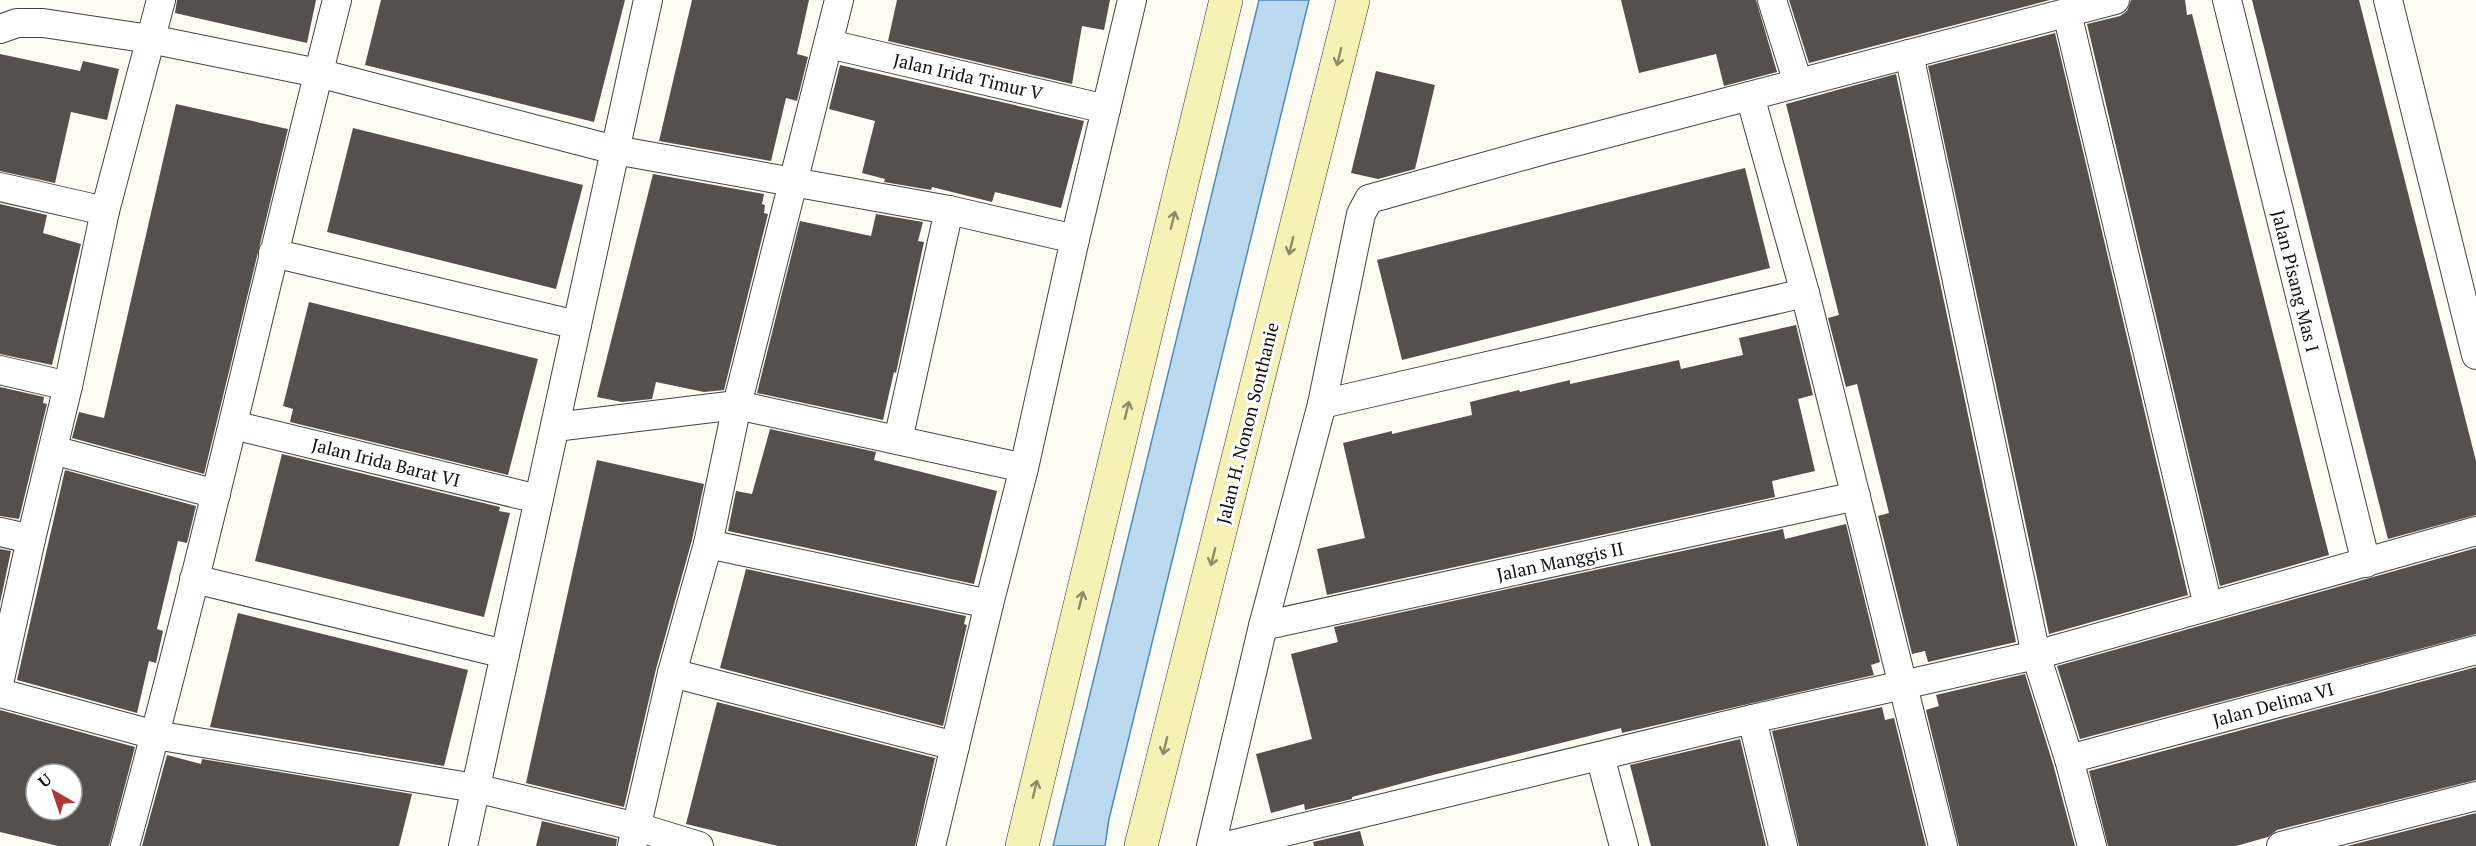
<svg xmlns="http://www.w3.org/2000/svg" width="2476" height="846" font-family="'PT Serif',serif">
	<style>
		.water { fill: #bcdaef; stroke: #4c8bbd; stroke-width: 1.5 }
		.building { fill: #56504c; fill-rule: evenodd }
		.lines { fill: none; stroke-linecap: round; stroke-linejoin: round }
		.street-casing { stroke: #424242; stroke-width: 30 }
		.secondary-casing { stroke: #313131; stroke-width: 34 }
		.street { stroke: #fff; stroke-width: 28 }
		.secondary { stroke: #f6f1b5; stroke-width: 33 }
		.oneway { stroke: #8e8b6a }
		.labels { text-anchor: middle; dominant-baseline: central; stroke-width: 6; stroke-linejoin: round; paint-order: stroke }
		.street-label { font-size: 18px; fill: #0f0f0f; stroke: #fff }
	</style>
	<rect width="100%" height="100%" fill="#fdfcf2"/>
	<path class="water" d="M1259,0H1309L1109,819L1105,846H1053Z"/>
	<g class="building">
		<path d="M177,0H316L307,43L175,13Z"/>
		<path d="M381,0H625L594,122L365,65Z"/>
		<path d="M692,0H809L797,54L808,57L797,101L786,98L771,161L659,141Z"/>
		<path d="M897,0H1110L1104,30L1082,26L1072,84L888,41Z"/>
		<path d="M1621,0H1756L1777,72L1724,86L1716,54L1639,73Z"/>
		<path d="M1789,0H2050L1809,63Z"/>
		<path d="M2131,0H2185L2187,15L2192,14L2329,555L2220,586L2087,24L2120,16L2127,11Z"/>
		<path d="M2252,0H2359L2476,461V515L2388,539Z"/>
		<path d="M2055,33L2188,595L2049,634L1928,66Z"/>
		<path d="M0,54L80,71L83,61L119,69L107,120L71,112L55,183L0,171Z"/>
		<path d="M840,65L1084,121L1061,208L995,192L992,202L932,187L931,190L884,182L885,179L862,173L875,121L829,109Z"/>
		<path d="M1376,71L1435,85L1415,169L1378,179L1351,173Z"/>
		<path d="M1896,74L2016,642L1928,662L1925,651L1912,654L1878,516L1889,513L1857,384L1846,387L1828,318L1839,315L1786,104Z"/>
		<path d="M176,104L288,129L204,474L72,438L79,412L104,418Z"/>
		<path d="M353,128L583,185L556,289L327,232Z"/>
		<path d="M1745,168L1770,268L1402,360L1377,260Z"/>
		<path d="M653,174L764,194L762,204L765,205L764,213L768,214L724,390L704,392L656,382L652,399L622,402L597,397Z"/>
		<path d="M0,204L47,215L43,233L81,244L52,365L0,354Z"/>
		<path d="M876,214L923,222L918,241L924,242L896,373L894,372L883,420L757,393L800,221L871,236Z"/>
		<path d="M309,302L538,359L508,475L290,422L293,409L283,406Z"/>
		<path d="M1796,325L1813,395L1798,399L1815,471L1772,481L1775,497L1327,595L1317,549L1365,538L1343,443L1392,431V434L1472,415L1470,402L1519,390L1520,392L1570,380V384L1679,360L1681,369L1743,355L1739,338Z"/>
		<path d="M0,387L44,397L43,403L47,404L19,519L0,516Z"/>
		<path d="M770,429L876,452L874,460L997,491L974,584L728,531L736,491L752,494Z"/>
		<path d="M282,454L500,507L499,511L510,513L484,617L255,561Z"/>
		<path d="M597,460L704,484L692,540L656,669L624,807L526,783Z"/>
		<path d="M65,470L196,506L187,543L178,541L157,629L163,631L156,663L149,661L137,713L17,680Z"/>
		<path d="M1846,524L1880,662L1871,665L1874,675L1622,733L1621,728L1433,775L1352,797V799L1305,810L1304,804L1271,813L1256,754L1312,739L1291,654L1338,642L1334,627L1783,529L1785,539Z"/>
		<path d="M2476,548V634L2080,739L2057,666Z"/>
		<path d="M0,549L11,551L0,603Z"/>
		<path d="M746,569L966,616L964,624L967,625L943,726L720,668Z"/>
		<path d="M238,613L468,670L444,766L210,727Z"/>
		<path d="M2476,667V780L2277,830L2268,837L2236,846H2108L2089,771Z"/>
		<path d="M2025,674L2053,764L2075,846H1959L1926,710L1939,706L1936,695Z"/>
		<path d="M717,702L935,758L915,846H778L686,824Z"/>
		<path d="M1882,707L1885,720L1894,718L1926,846H1799L1772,731Z"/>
		<path d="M0,710L135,747L109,846H58L0,832ZM36,774H72V810H36Z"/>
		<path d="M1740,739L1766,846H1651L1630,765Z"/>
		<path d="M167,755L201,764L202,759L412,794L399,846H142Z"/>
		<path d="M2476,813V846H2347Z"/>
		<path d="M542,821L617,839L616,846H536Z"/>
		<path d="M1360,831L1364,846H1314L1313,842Z"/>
	</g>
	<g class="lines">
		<defs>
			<g id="street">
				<path d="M1772,0L1798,83"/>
				<path d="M2227,0L2366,563"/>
				<path d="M2388,0L2476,355"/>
				<path d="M2067,13L2208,606"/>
				<path d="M0,29L17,23H43L150,39L318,73L615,150L949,210L1075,239"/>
				<path d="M829,44L1106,109"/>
				<path d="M1909,54L2036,655L2069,759L2092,846"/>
				<path d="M1750,96L1805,293L1943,846"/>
				<path d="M0,187L105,211"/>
				<path d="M273,253L577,325"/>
				<path d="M0,370L68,386"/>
				<path d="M1322,404L1805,293"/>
				<path d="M233,425L538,499"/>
				<path d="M555,427L737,405L1024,468"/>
				<path d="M898,440L949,210"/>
				<path d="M53,450L216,494"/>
				<path d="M0,532L31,539"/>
				<path d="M708,544L989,604"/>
				<path d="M194,579L505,654"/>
				<path d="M1263,626L1856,496"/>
				<path d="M672,673L955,746"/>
				<path d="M0,679L31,539L68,386L105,211L161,0"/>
				<path d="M0,693L155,735L475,788L637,827L699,846"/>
				<path d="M1752,719L1783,846"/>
				<path d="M1600,756L1624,846"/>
				<path d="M2069,759L2476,650"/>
				<path d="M125,846C202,566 265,282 337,0"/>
				<path d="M463,846L648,0"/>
				<path d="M632,846L672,673L708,544L737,405L839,0"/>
				<path d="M931,846L989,604L1024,468L1075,239L1132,0"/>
				<path d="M1211,846L1263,626L1322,404L1361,214L1369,199L1544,150L2115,0"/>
				<path d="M1226,846L1752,719L2036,655L2476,531"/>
				<path d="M2281,846L2476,796"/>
			</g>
			<g id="secondary">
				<path d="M1022,846L1226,0"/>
				<path d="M1141,846L1353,0"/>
			</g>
		</defs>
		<use href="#street" class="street-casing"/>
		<use href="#secondary" class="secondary-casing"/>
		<use href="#street" class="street"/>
		<use href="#secondary" class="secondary"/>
	</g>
	<defs><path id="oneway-shaft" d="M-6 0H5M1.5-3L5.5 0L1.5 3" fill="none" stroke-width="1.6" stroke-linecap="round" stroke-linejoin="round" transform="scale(1.5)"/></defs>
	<g class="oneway">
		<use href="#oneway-shaft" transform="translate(1339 57) rotate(104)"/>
		<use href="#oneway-shaft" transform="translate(1173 220) rotate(-76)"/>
		<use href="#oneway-shaft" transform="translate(1291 246) rotate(104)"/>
		<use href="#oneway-shaft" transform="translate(1127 410) rotate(-76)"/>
		<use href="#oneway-shaft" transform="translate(1213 557) rotate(104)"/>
		<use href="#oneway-shaft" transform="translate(1081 600) rotate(-76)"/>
		<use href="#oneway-shaft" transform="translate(1165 746) rotate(104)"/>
		<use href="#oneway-shaft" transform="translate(1035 789) rotate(-76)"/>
	</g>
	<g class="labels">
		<g class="street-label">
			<text transform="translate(968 76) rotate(13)">Jalan Irida Timur V</text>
			<text transform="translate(2296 281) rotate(76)">Jalan Pisang Mas I</text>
			<text transform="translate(1247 423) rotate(-76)">Jalan H. Nonon Sonthanie</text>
			<text transform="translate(386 462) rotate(14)">Jalan Irida Barat VI</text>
			<text transform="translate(1560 561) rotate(-12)">Jalan Manggis II</text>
			<text transform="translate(2273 704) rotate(-15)">Jalan Delima VI</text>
		</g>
	</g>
	<g transform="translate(54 792) rotate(321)"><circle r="28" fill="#ffffff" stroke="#9f9f9f" stroke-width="1.5"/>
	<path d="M0-4.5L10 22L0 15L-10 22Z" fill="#ae3737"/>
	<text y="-9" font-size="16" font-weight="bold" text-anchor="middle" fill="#0f0f0f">U</text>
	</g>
</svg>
